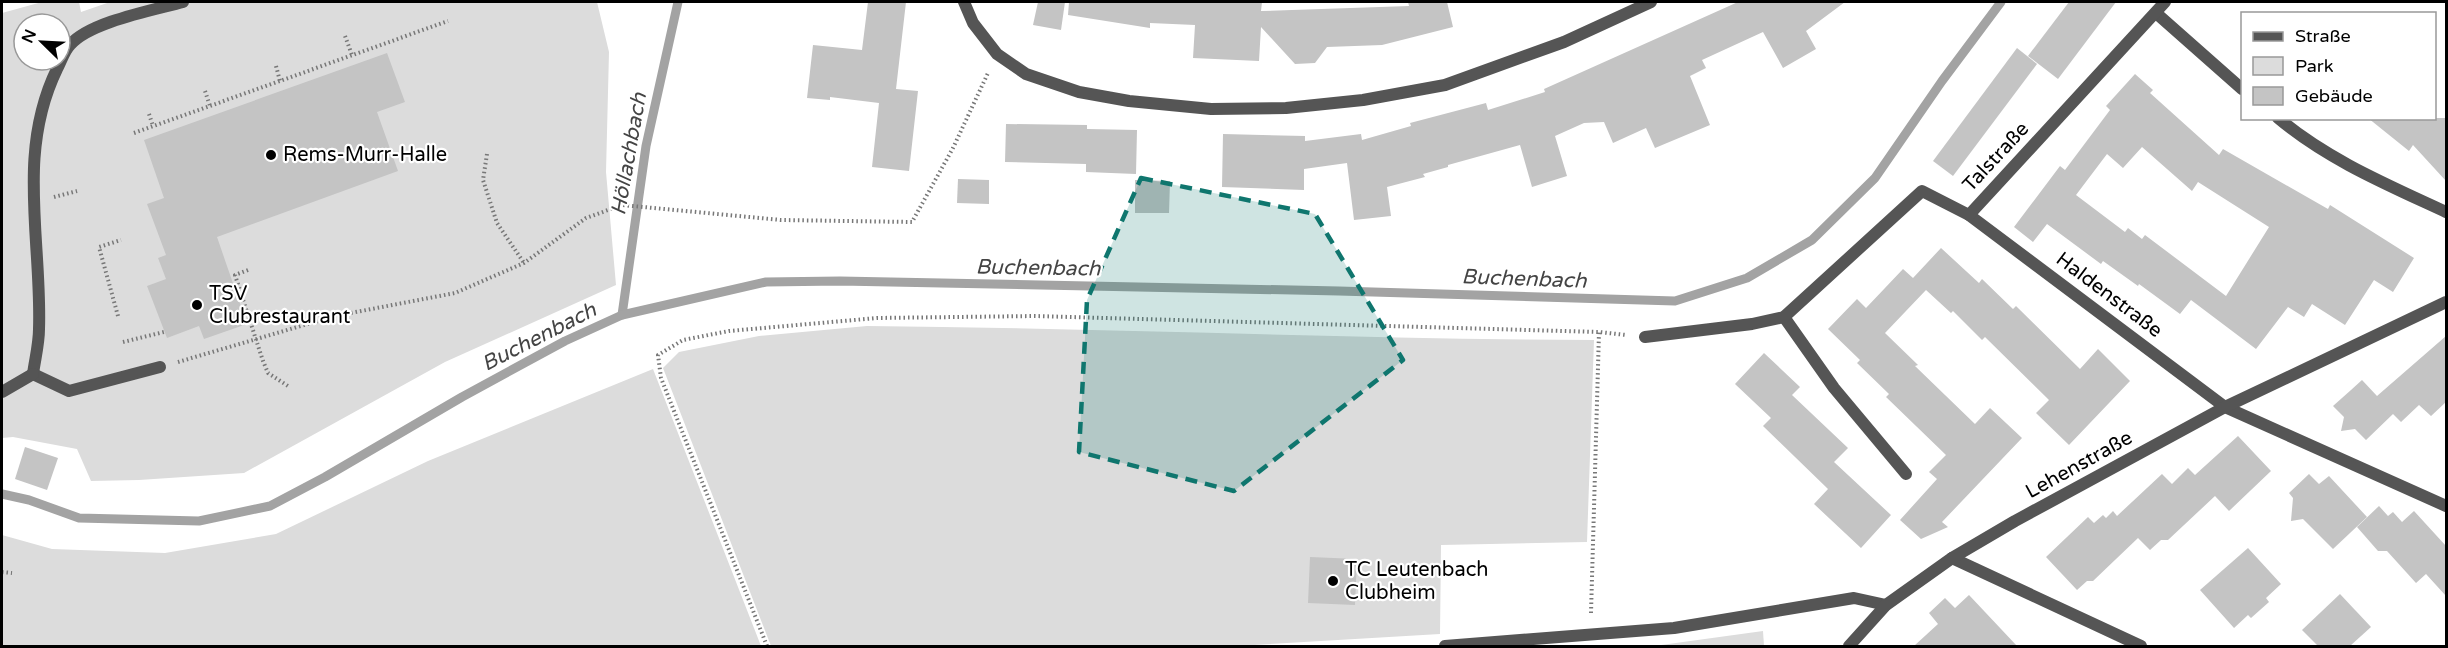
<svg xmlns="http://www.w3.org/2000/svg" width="2448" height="648" font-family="'Varela Round',sans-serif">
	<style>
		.green { fill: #dcdcdc; fill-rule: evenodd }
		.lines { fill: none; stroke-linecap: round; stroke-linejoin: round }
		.stream { stroke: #a3a3a3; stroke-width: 9 }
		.building { fill: #c4c4c4; fill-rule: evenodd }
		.path { stroke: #777; stroke-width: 4; stroke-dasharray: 1.5 3; stroke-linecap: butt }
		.lane { stroke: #555; stroke-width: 12 }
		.street { stroke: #555; stroke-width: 12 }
		.marked { fill: #0f766e; fill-opacity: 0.2; stroke: #0f766e; stroke-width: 4.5; stroke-dasharray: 12 8; stroke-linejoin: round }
		.poi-dot { fill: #000; stroke: #fff; stroke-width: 2 }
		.labels { text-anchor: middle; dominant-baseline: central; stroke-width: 4.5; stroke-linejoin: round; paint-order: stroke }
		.poi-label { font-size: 20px; fill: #000; stroke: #fff; text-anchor: start }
		.street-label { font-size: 20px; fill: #000; stroke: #fff }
		.water-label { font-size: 21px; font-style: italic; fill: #444; stroke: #fff }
	</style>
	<rect width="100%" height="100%" fill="#fff"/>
	<g class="green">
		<path d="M42,2H79L81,12L110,2H597L609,52L606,172L616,285L445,362L244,473L139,480L91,481L77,449L13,437L2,438V13ZM24,24H60V60H24Z"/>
		<path d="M867,326C1110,328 1352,339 1594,340L1587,542L1441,545L1440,634L1237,646H771L663,368L679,352L759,336Z"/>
		<path d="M653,369L761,646H2V535L52,549L165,553L276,534L428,461Z"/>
		<path d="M1763,631L1764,646H1654Z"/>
	</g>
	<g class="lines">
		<g class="stream">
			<path d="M622,315L646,146L678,2"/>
			<path d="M2,494L29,500L79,518L199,521L270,506L325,477L462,397L565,341L622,315L766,282L840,281L1339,291L1675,301L1747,278L1812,240L1875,178L1942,81L2001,2"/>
		</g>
	</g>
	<g class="building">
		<path d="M868,2H906L896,89L918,91L909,171L872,167L879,103L830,97V100L807,98L813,45L862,50Z"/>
		<path d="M1038,2H1065L1061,30L1033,25Z"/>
		<path d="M1069,2H1262L1261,11L1409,6L1408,2H1447L1453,27L1382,45L1327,47L1315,63L1295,64L1261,27L1259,61L1193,58L1195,25L1150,23V28L1068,15Z"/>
		<path d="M1738,2H1845L1806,31L1816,49L1783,68L1763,32L1702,60L1706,68L1690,76L1710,125L1655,148L1646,128L1613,143L1604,122L1584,123L1555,136L1567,176L1532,187L1520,145L1448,165V167L1423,174L1425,177L1387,187L1391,216L1354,220L1347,163L1304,169V190L1222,187L1223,134L1305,136V141L1361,134L1362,140L1411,126L1410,123L1486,103L1488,110L1545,92L1544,89Z"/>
		<path d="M2069,2H2116L2058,79L2028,56Z"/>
		<path d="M2017,48L2037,64L1953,176L1933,161Z"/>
		<path d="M387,53L405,102L377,112L398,171L217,237L247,324L204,339L199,326L167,338L147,286L166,279L158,258L166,255L147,204L164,198L144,140Z"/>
		<path d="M2135,74L2153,90L2150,93L2219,155L2223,149L2328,209L2330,205L2414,258L2393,292L2374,280L2345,325L2312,304L2304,317L2288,307L2256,349L2191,300L2180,314L2139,284L2138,286L2103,261L2101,264L2047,224L2033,242L2014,227L2060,166L2065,170L2110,110L2106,106ZM2142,147L2192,191L2198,182L2269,227L2226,296L2145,235L2142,239L2128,228L2125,232L2076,195L2107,154L2123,168Z"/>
		<path d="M2368,118H2446V181L2413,145L2409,151Z"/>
		<path d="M1006,124L1087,125V129L1137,130L1136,174L1086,172V164L1005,162Z"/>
		<path d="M958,179L989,180V204L957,203Z"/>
		<path d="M1135,180L1170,181L1169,213H1135Z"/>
		<path d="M1941,248L1979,283L1982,279L2013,309L2016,306L2080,369L2098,349L2130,381L2069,445L2036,413L2049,400L1985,337L1982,340L1953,311L1951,313L1926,290L1885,333L1918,365L1915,366L1975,424L1990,408L2022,438L1942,522L1948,527L1921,539L1900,520L1937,479L1929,472L1946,455L1886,397L1889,394L1857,363L1860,360L1828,329L1857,299L1866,308L1903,269L1913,278Z"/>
		<path d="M2446,336V402L2431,416L2419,405L2401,422L2393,414L2366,440L2355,429L2341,431L2344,417L2333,406L2351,390L2362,380L2377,396Z"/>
		<path d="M1764,353L1800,387L1792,395L1848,448L1834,462L1891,515L1861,548L1814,504L1828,489L1763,426L1771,418L1735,384Z"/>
		<path d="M2238,436L2271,471L2229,511L2215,496L2168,540H2161L2150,550L2138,538L2093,581H2087L2077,590L2046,557L2088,517L2094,523L2103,515L2106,518L2113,511L2117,516L2162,474L2172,484L2188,468L2195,475Z"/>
		<path d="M25,447L58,458L47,490L15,479Z"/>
		<path d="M2309,474L2319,484L2329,476L2367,517L2333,549L2303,519L2291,521L2293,498L2289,493Z"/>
		<path d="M2379,506L2388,516L2393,512L2402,522L2414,511L2446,546V596L2426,574L2416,583L2387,551H2378L2357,527Z"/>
		<path d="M2248,548L2281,584L2266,598L2269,602L2251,618L2248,615L2234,628L2200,590Z"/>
		<path d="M1310,557L1357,559L1355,605L1308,603Z"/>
		<path d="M2340,594L2371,627L2350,646H2318L2302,630Z"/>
		<path d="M1969,595L2017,646H1914L1938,624L1929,613L1945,598L1955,608Z"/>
	</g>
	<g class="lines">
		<g class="path">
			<path d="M345,36L352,55"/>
			<path d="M276,66L280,81"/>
			<path d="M205,91L210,106"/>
			<path d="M149,114L153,126"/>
			<path d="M134,133L448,21"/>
			<path d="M487,154L483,180L497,223L524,263"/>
			<path d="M54,197L77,191"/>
			<path d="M248,270L235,275L263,361L268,373L288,386"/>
			<path d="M118,316L99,247L121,240"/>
			<path d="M123,342L164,332"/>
			<path d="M178,362L335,316L455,293L524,263L586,218L622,205L781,220L912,222L953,148L988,73"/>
			<path d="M2,572L12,573"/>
			<path d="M1591,613L1599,332"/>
			<path d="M767,646L661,378L658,355L683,340L729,331L877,318L1035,316L1599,332L1626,335"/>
		</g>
		<g class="lane">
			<path d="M33,374C35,359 39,344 39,329C42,241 16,153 57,69C61,62 64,51 70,45C89,22 154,10 183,2"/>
			<path d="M33,374L69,391L160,367"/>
			<path d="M2,392L33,374"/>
			<path d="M1445,646L1674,628L1854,598L1886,605"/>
		</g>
		<g class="street">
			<path d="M964,2L973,23L997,54L1026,74L1079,92L1129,101L1211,109L1286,108L1363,100L1445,85L1564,42L1651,2"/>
			<path d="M2156,13L2242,89"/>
			<path d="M2278,118C2328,160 2388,185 2446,212"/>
			<path d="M1969,215L2225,407L2446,506"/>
			<path d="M1784,317L1834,388L1906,474"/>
			<path d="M1645,337L1752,324L1784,317L1922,191L1969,215L2165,2"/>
			<path d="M1952,558L2141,646"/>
			<path d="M1849,646L1886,605L1952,558L2015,521L2225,407L2446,302"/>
		</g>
	</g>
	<path class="marked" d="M1141,178L1315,214L1403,360L1234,491L1079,452L1087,300Z"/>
	<g class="poi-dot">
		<circle cx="271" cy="155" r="6"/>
		<circle cx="197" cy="305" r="6"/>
		<circle cx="1333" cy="581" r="6"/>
	</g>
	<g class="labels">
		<g class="poi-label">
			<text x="283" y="155">Rems-Murr-Halle</text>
			<text x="209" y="294">TSV<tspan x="209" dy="23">Clubrestaurant</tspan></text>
			<text x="1345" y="570">TC Leutenbach<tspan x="1345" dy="23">Clubheim</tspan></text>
		</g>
		<g class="street-label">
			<text transform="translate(1996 157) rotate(-47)">Talstraße</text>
			<text transform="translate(2109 295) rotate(37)">Haldenstraße</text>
			<text transform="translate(2079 465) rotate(-29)">Lehenstraße</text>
		</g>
		<g class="water-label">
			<text transform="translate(629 154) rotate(-80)">Höllachbach</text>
			<text transform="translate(1038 268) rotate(1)">Buchenbach</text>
			<text transform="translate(1524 279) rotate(2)">Buchenbach</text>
			<text transform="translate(539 337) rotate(-27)">Buchenbach</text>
		</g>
	</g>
	<rect width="2448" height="648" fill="none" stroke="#000000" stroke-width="6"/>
	<rect x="2241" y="12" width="195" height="108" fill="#ffffff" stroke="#999999" stroke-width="1.5"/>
	<rect x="2253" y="32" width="30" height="9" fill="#555555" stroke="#999999" stroke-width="1.5"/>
	<text x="2295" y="42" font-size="18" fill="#000000">Straße</text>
	<rect x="2253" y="57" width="30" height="18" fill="#dcdcdc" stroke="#999999" stroke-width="1.5"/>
	<text x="2295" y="72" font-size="18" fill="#000000">Park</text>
	<rect x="2253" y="87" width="30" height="18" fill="#c4c4c4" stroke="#999999" stroke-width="1.5"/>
	<text x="2295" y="102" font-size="18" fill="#000000">Gebäude</text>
	<g transform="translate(42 42) rotate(294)"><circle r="28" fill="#ffffff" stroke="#999999" stroke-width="1.5"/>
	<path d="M0-4.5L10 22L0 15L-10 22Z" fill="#000000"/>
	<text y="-9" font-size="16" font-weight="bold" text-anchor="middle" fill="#000000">N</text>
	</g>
</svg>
